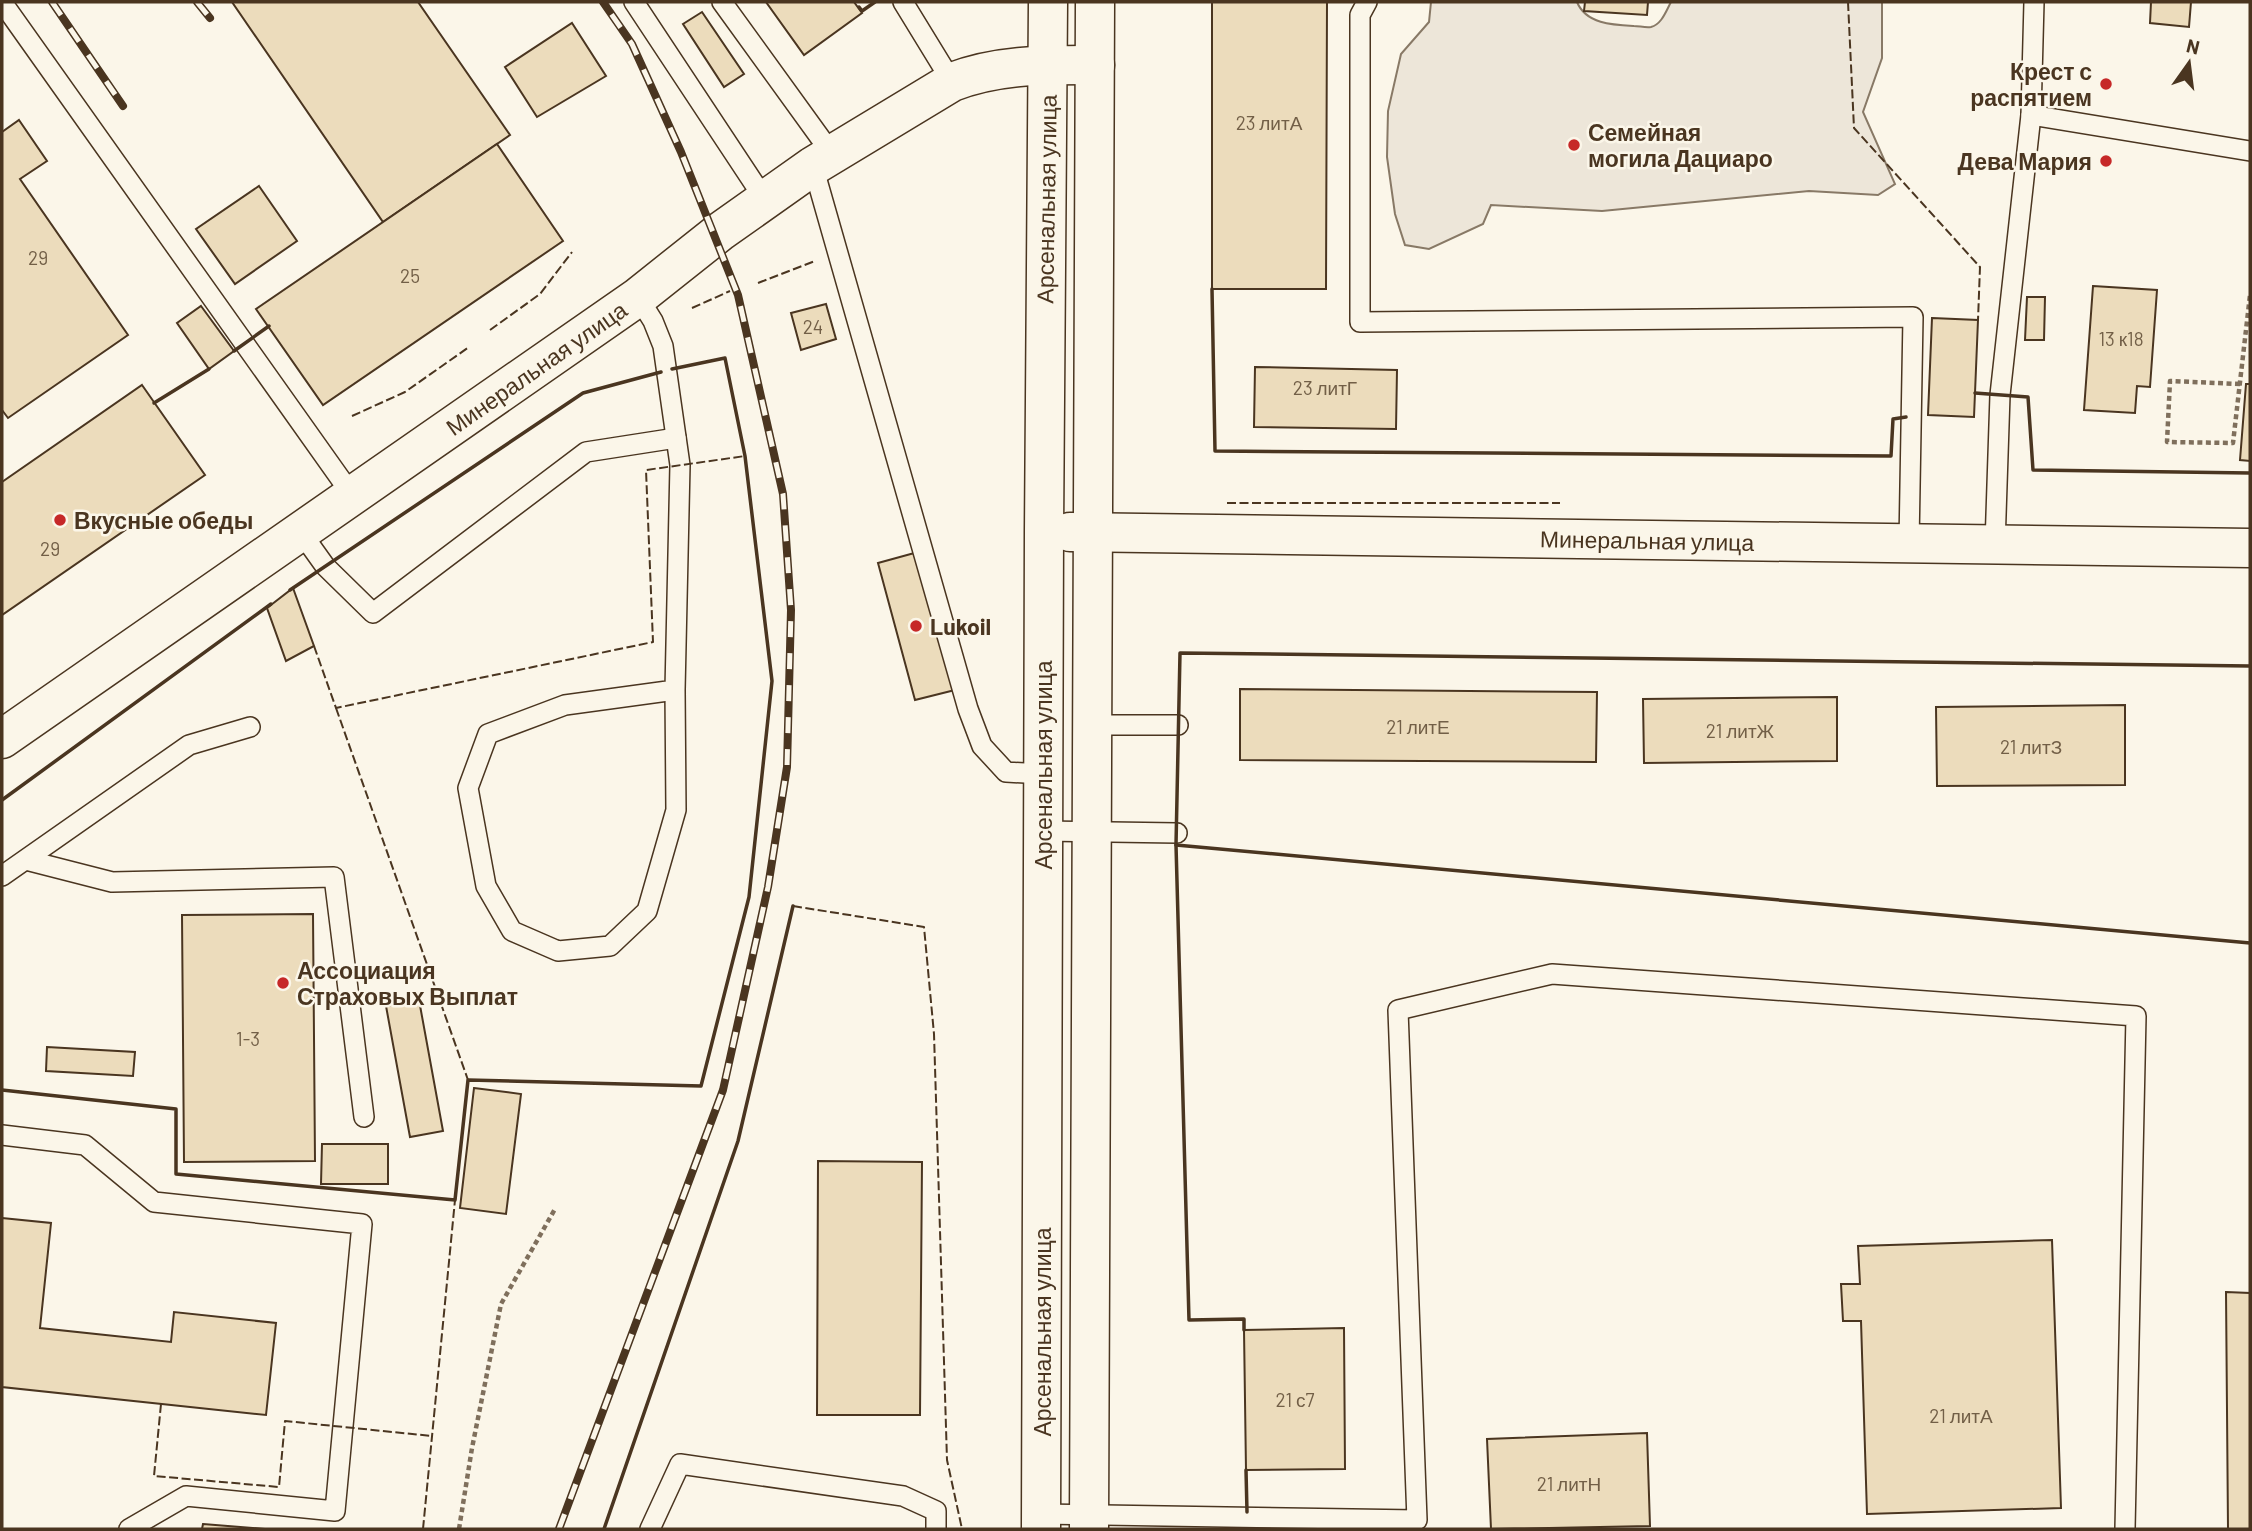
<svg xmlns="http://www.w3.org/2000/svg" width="2252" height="1531" font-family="Barlow,sans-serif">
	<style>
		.green { fill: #ede6d9; stroke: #887966; stroke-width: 2 }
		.building { fill: #ecdcbc; stroke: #4a3520; stroke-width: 2 }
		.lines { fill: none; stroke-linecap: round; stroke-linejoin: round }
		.lane-casing { stroke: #4a3520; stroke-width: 22 }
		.street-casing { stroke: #4a3520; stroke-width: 41 }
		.secondary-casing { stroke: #4a3520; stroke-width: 41 }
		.path { stroke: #7f6f5c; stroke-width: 4.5; stroke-dasharray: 5 3.5; stroke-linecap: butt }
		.lane { stroke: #fbf6e9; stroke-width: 19 }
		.street { stroke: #fbf6e9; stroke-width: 38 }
		.secondary { stroke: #fbf6e9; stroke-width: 38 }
		.rail-casing { stroke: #4a3520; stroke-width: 8 }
		.rail { stroke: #fbf6e9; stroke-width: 5; stroke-dasharray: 16; stroke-linecap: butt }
		.fence { stroke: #4a3520; stroke-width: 2; stroke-dasharray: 9 3.5; stroke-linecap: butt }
		.wall { stroke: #4a3520; stroke-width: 3.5 }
		.poi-dot { fill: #c62828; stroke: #fbf6e9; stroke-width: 2.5 }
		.labels { text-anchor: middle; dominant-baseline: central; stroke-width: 5; stroke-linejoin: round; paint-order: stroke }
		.number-label { font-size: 19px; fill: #725f47 }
		.poi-label { font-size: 23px; font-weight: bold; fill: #4a3520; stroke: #fbf6e9; text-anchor: start }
		.street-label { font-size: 23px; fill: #4a3520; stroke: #fbf6e9 }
	</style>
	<rect width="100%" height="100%" fill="#fbf6e9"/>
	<path class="green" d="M1431,2H1577C1586,24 1613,25 1634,26C1639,26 1646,28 1651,27C1662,24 1666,11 1671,2H1882V58L1863,112L1895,184L1878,195L1809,191L1602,211L1491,205L1483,224L1429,249L1405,245L1395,214L1387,157L1388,111L1401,54L1429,22Z"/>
	<g class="building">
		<path d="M232,2H418L510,135L383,222Z"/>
		<path d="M766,2H854L862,13L804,55Z"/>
		<path d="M1212,2H1327L1326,289H1212Z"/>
		<path d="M1585,2H1648L1647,15L1584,11Z"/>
		<path d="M2151,2H2191L2189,27L2150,23Z"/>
		<path d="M702,12L744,74L724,87L683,24Z"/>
		<path d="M572,23L606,76L537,117L505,67Z"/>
		<path d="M19,120L47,161L20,179L128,335L8,418L2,410V132Z"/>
		<path d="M497,144L563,241L323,405L256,309Z"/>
		<path d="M259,186L297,241L235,284L196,229Z"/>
		<path d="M2093,286L2157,290L2150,387L2137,386L2135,413L2084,410Z"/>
		<path d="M2027,297H2045L2044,340H2025Z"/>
		<path d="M826,304L836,339L801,350L791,313Z"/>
		<path d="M201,306L234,351L209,369L177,323Z"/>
		<path d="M1932,318L1978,320L1974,417L1928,415Z"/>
		<path d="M1255,367L1397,370L1396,429L1254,427Z"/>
		<path d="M2246,384H2250V461L2240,460Z"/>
		<path d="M142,385L205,475L2,615V482Z"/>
		<path d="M918,552L955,690L915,700L878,563Z"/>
		<path d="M293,588L314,646L286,661L267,608Z"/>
		<path d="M1240,689L1597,692L1596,762L1240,760Z"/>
		<path d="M1837,697V761L1644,763L1643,699Z"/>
		<path d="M2125,705V785L1937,786L1936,707Z"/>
		<path d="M313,914L315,1161L184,1162L182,915Z"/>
		<path d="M419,1000L443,1131L410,1137L386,1006Z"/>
		<path d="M47,1047L135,1052L133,1076L46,1071Z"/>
		<path d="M474,1088L521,1094L506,1214L460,1208Z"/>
		<path d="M322,1144H388V1184H321Z"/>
		<path d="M818,1161L922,1162L920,1415H817Z"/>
		<path d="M2,1218L51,1223L40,1328L171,1342L174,1312L276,1323L266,1415L2,1387Z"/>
		<path d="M2052,1240L2061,1508L1867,1514L1861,1321H1843L1841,1284H1860L1858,1246Z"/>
		<path d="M2226,1292L2250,1293V1529H2228Z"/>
		<path d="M1344,1328L1345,1469L1246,1470L1244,1330Z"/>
		<path d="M1647,1433L1650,1526L1491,1529L1487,1439Z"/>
		<path d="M203,1524L265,1529H202Z"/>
	</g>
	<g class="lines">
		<defs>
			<g id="lane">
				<path d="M2,2L352,495"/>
				<path d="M634,2L765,200"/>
				<path d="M722,2L832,154"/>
				<path d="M903,2L952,82"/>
				<path d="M1367,2L1360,15V322L1913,317L1909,543"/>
				<path d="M2031,115L2250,151"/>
				<path d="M813,166L968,709L982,746L1006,772L1043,774"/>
				<path d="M638,297L653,321L663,346L680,465L675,690L676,810L647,911L610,946L558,951L512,931L486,886L468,788L488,734L565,705L675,690"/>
				<path d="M300,531L325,566L373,613L586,452L676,438"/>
				<path d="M1995,545L2000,395L2031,115L2034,2"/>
				<path d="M1093,725H1178"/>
				<path d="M1043,831L1177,833"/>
				<path d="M26,860L112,882L334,877L364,1117"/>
				<path d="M2,876L189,745L250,727"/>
				<path d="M2,1135L85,1145L154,1202L362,1224L335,1511L186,1496L129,1529"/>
				<path d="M1041,1514L1417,1520L1398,1010L1552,974L2136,1016L2125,1529"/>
				<path d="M650,1529L680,1464L903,1496L936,1511V1529"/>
			</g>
			<path id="street" d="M2,739L638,297L721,231L813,166L952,82C998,64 1046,65 1095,65"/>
			<g id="secondary">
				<path d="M1070,532L2250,548"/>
				<path d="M1041,1529L1044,531L1048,2"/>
				<path d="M1089,1529L1095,2"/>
			</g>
		</defs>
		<use href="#lane" class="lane-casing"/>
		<use href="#street" class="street-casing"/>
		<use href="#secondary" class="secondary-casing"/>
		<g class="path">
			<path d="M2240,384L2170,381L2167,442L2233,443L2250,295"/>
			<path d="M459,1529L472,1448L501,1304L555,1209"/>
		</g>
		<use href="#lane" class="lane"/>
		<use href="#street" class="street"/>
		<use href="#secondary" class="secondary"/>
		<defs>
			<g id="rail">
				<path d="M52,2L123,106"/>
				<path d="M197,2L210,18"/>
				<path d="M559,1529L723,1090L768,887L787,767L791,610L783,494L738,295L681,152L632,44L603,2"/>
			</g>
		</defs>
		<use href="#rail" class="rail-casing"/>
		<use href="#rail" class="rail"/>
		<g class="fence">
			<path d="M1848,2L1854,128L1980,267L1978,320"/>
			<path d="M758,283L815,261"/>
			<path d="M692,308L730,291"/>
			<path d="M490,330L540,294L572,252"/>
			<path d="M352,416L405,392L469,347"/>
			<path d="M1227,503H1560"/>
			<path d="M314,646L336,708L653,642L646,470L745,456"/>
			<path d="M336,708L468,1080"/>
			<path d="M793,906L924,927L934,1034L947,1460L962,1529"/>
			<path d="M161,1404L154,1476L279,1487L285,1421L432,1436"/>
			<path d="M423,1529L455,1200"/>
		</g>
		<g class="wall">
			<path d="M859,7L862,11L875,2"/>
			<path d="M1212,289L1215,451L1891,456L1893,419L1906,417"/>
			<path d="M234,351L269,326"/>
			<path d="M1975,393L2028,397L2033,470L2250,473"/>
			<path d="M154,403L209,369"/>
			<path d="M290,590L583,393L661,372"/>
			<path d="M2,800L271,604"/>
			<path d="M1176,845L2250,943"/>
			<path d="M2,1090L176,1109V1174L455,1200L468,1080L701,1086L749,897L772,681L745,456L725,358L672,369"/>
			<path d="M1244,1330V1319L1189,1320L1176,845L1180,653L2250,666"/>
			<path d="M1246,1470L1247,1512"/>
			<path d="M604,1529L738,1141L793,906"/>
		</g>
	</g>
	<g class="poi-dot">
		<circle cx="2106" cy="84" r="7"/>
		<circle cx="1574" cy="145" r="7"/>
		<circle cx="2106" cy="161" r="7"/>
		<circle cx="60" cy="520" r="7"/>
		<circle cx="916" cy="626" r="7"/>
		<circle cx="283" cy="983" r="7"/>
	</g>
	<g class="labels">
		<g class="number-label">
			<text x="1269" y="122">23 литА</text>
			<text x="38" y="257">29</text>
			<text x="410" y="275">25</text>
			<text x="813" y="326">24</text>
			<text x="2121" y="338">13 к18</text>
			<text x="1325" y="387">23 литГ</text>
			<text x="50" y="548">29</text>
			<text x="1418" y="726">21 литЕ</text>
			<text x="1740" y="730">21 литЖ</text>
			<text x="2031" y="746">21 литЗ</text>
			<text x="248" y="1038">1-3</text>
			<text x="1295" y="1399">21 с7</text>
			<text x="1961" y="1415">21 литА</text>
			<text x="1569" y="1483">21 литН</text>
		</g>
		<g class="poi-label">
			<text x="2092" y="71" text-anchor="end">Крест с<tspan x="2092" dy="26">распятием</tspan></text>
			<text x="1588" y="132">Семейная<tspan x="1588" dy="26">могила Дациаро</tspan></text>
			<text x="2092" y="161" text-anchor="end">Дева Мария</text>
			<text x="74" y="520">Вкусные обеды</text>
			<text x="930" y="626">Lukoil</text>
			<text x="297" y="970">Ассоциация<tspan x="297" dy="26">Страховых Выплат</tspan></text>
		</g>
		<g class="street-label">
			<text transform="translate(1046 199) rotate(-89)">Арсенальная улица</text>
			<text transform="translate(536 368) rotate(-35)">Минеральная улица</text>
			<text transform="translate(1647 540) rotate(1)">Минеральная улица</text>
			<text transform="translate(1043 765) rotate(-90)">Арсенальная улица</text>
			<text transform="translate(1042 1332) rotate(-90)">Арсенальная улица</text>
		</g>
	</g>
	<rect width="2252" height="1531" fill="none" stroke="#4a3520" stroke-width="7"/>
	<g transform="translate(2189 63) rotate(14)" stroke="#fbf6e9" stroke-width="5" paint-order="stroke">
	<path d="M0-5L12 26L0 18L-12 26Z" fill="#4a3520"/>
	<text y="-10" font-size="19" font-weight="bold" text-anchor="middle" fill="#4a3520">N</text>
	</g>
</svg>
